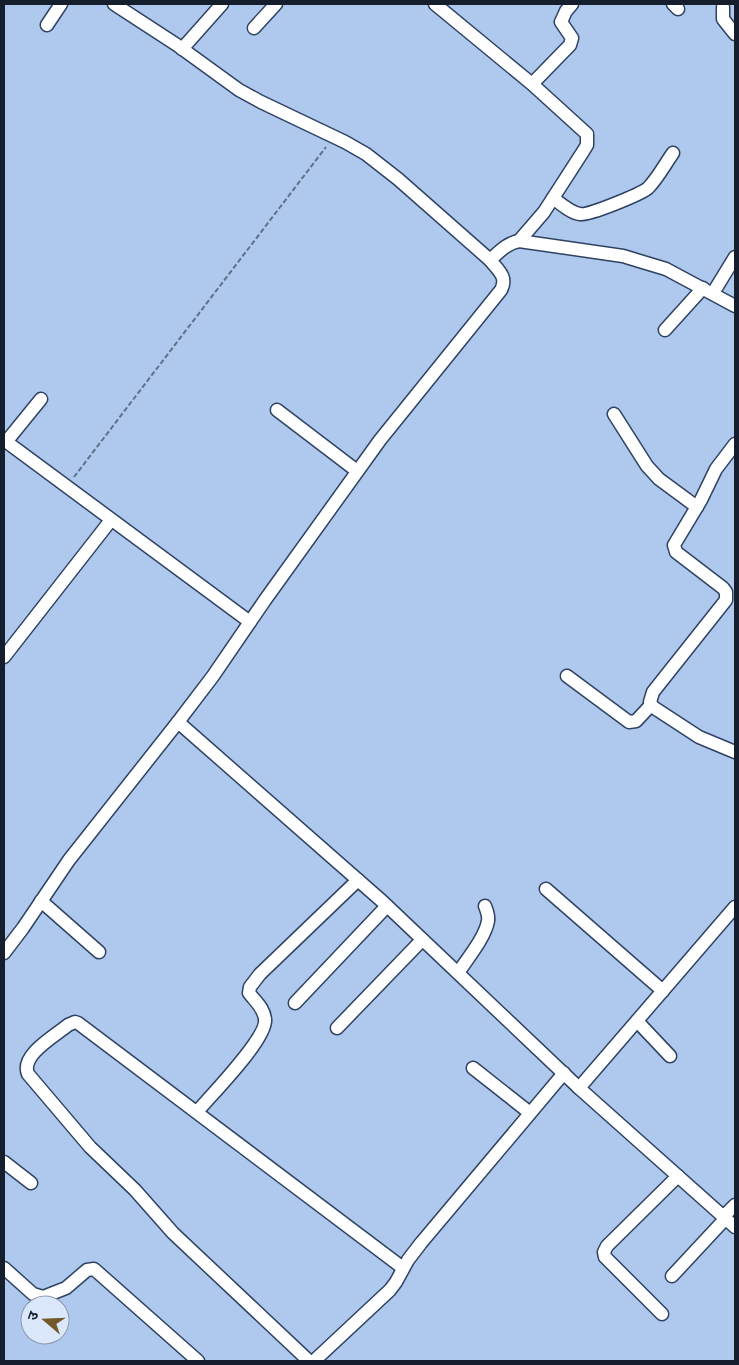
<svg xmlns="http://www.w3.org/2000/svg" width="739" height="1365" font-family="Raleway,'Noto Sans Devanagari',sans-serif">
	<style>
		.lines { fill: none; stroke-linecap: round; stroke-linejoin: round }
		.minor-casing { stroke: #2e4262; stroke-width: 15 }
		.path { stroke: #60708a; stroke-width: 2; stroke-dasharray: 5 2.5; stroke-linecap: butt }
		.minor { stroke: #fff; stroke-width: 12 }
	</style>
	<rect width="100%" height="100%" fill="#afc8ee"/>
	<g class="lines">
		<defs>
			<g id="minor">
				<path d="M114,4L177,45L239,90L261,102L345,142L366,154L398,179L490,260C499,252 507,243 519,241L623,256L646,263L666,269L735,306"/>
				<path d="M435,4L532,84L587,134V145L584,150L544,212L519,241"/>
				<path d="M673,4L678,9"/>
				<path d="M723,7V19L735,34"/>
				<path d="M47,25L61,4"/>
				<path d="M254,28L276,4"/>
				<path d="M182,49L222,4"/>
				<path d="M532,84L570,45L572,38L561,22L566,11L572,4"/>
				<path d="M553,198C561,204 571,213 580,214C588,216 641,194 648,188C658,178 665,164 673,153"/>
				<path d="M713,293L735,257"/>
				<path d="M665,330L703,288"/>
				<path d="M277,410L357,471"/>
				<path d="M614,414L647,466L659,479L697,507"/>
				<path d="M4,440L250,622"/>
				<path d="M6,442L41,399"/>
				<path d="M735,444L716,469L701,500L674,545L676,552L723,588L726,592V600L653,692L650,702L653,707L699,737L735,752"/>
				<path d="M4,657L111,520"/>
				<path d="M567,676L629,722L636,721L651,705"/>
				<path d="M178,722L383,902L579,1088L735,1227"/>
				<path d="M546,889L663,991"/>
				<path d="M41,901L99,952"/>
				<path d="M4,953L23,928L69,860L178,722L213,676L265,600L380,440L501,290C508,277 498,270 490,260"/>
				<path d="M458,973C467,959 485,938 488,921C489,916 487,911 485,906"/>
				<path d="M295,1003L387,906"/>
				<path d="M637,1021L670,1056"/>
				<path d="M337,1028L422,940"/>
				<path d="M473,1068L530,1113"/>
				<path d="M579,1088L735,907"/>
				<path d="M197,1112C211,1095 268,1038 265,1019C264,1008 255,1001 249,993L250,987L260,974L358,880"/>
				<path d="M4,1162L31,1183"/>
				<path d="M724,1216L735,1205"/>
				<path d="M4,1268L33,1294L43,1297L66,1288L87,1270L94,1269L198,1361"/>
				<path d="M672,1276L726,1218"/>
				<path d="M662,1314L605,1257L604,1252L607,1246L678,1176"/>
				<path d="M309,1361L173,1233L135,1190L90,1147L28,1074C20,1055 55,1036 68,1025L75,1022L78,1023L403,1268"/>
				<path d="M314,1361L390,1290L396,1282L408,1260L421,1243L564,1073"/>
			</g>
		</defs>
		<use href="#minor" class="minor-casing"/>
		<path class="path" d="M74,477L326,147"/>
		<use href="#minor" class="minor"/>
	</g>
	<rect width="739" height="1365" fill="none" stroke="#151e2c" stroke-width="10"/>
	<g transform="translate(45 1320) rotate(289)"><circle r="24" fill="#dbe8fc" stroke="#8c97a9"/>
	<path d="M0-4L9 19L0 12L-9 19Z" fill="#74592b"/>
	<text y="-8" font-size="14" font-weight="bold" text-anchor="middle" fill="#151e2c">उ</text>
	</g>
</svg>
